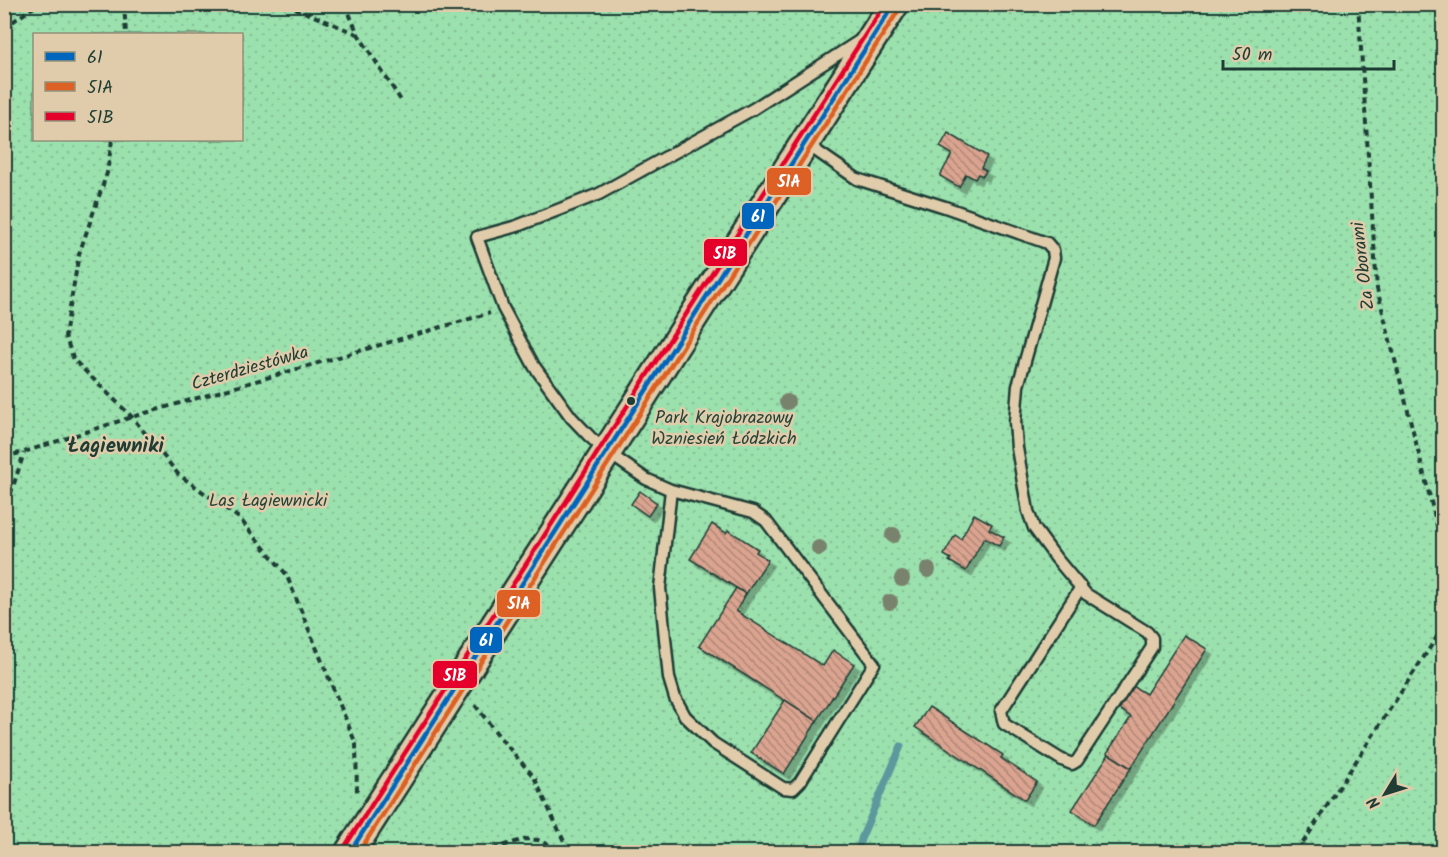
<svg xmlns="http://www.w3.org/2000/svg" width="1448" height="857" font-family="Kalam,sans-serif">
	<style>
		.park { fill: url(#park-dots); stroke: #5d8f71; stroke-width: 1.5; fill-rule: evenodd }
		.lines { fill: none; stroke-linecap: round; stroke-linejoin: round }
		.stream { stroke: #5d989d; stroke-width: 7 }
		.building { fill: url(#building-back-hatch); stroke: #1f3d34; stroke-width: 1.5; filter: url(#shadow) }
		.lane-casing { stroke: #1f3d34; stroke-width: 15 }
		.secondary-casing { stroke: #1f3d34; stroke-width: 33 }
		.path { stroke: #1f3d34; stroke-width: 4; stroke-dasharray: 6 4.5; stroke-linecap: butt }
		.lane { stroke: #e0ccaa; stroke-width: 10 }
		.secondary { stroke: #e0ccaa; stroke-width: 28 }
		.bus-1-casing { stroke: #e0ccaa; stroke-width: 9 }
		.bus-2-casing { stroke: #e0ccaa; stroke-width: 9 }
		.bus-3-casing { stroke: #e0ccaa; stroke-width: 9 }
		.bus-1 { stroke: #0065bd; stroke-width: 4.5 }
		.bus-2 { stroke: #dd6124; stroke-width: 4.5 }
		.bus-3 { stroke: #e4002b; stroke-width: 4.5 }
		.tree { fill: #79826c }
		.bus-dot { fill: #1f3d34; stroke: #e0ccaa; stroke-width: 2 }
		.labels { text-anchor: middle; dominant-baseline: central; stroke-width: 5; stroke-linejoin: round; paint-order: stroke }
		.street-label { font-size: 18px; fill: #1f3d34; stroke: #e0ccaa }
		.park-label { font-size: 18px; fill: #25453a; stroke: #e0ccaa }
		.quarter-label { font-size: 21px; font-weight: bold; fill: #1f3d34; stroke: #e0ccaa }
		.line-badge { stroke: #e0ccaa; stroke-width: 2 }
		.badge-label { font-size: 16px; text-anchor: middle; font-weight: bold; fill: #fff }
	</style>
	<defs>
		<pattern id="park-dots" width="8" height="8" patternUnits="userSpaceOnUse" patternTransform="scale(1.5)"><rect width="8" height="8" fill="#9be1ae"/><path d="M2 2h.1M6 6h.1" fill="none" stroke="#85c296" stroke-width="1.8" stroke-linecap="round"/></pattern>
		<pattern id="building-back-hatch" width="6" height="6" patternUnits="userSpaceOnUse" patternTransform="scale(1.5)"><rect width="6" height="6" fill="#daa490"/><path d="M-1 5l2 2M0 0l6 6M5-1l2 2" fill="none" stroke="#b08776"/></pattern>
		<filter id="shadow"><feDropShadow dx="5.5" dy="5.5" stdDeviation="0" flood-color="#0004"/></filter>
	</defs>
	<rect width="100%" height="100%" fill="#e0ccaa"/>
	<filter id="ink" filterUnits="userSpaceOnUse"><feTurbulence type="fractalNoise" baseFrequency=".0167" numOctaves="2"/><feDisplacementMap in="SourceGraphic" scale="12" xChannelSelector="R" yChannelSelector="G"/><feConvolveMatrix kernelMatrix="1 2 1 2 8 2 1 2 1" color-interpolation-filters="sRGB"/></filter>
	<g filter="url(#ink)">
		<path class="park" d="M5,5H1443V852H5ZM34,34H242V140H34Z"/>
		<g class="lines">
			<path class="stream" d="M858,852L861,839L901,746"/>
		</g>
		<g class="building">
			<path d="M948,133L987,156L981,168L986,171L983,176L978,174L975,179L966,174L959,187L940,176L952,154L940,147Z"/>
			<path d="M640,491L657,503L648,516L631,504Z"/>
			<path d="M974,514L992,524L989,529L1004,537L999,546L984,538L966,571L949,561L951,559L944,555L955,535L961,539Z"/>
			<path d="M712,524L726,533L728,530L758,549L756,552L768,560L746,594L690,559Z"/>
			<path d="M736,588L746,594L736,611L823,666L833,650L854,664L817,721L699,646Z"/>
			<path d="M1184,635L1207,649L1131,768L1107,753L1131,717L1119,709L1133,686L1146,694Z"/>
			<path d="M785,700L817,721L784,774L751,753Z"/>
			<path d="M929,707L1003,755L1001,758L1037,782L1025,800L915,727Z"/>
			<path d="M1109,754L1131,768L1094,825L1072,810Z"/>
		</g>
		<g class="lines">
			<defs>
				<g id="lane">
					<path d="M805,143L857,179L945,207L1047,243L1053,250L1054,258L1018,386L1015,422L1017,448L1028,511L1034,528L1056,558L1086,594L1147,632L1152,638V647L1077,761L1072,764L1062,760L1004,724L1001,711L1081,587"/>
					<path d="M671,490L660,588L669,678L675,698L685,716L713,743L783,788L793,789L800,782L874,664L766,521L753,512L671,490L646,479L607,452L590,437L571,417L534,366L503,308L477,237L517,226L599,194L753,109L859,41"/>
				</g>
				<path id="secondary" d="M350,852L894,4"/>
			</defs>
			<use href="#lane" class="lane-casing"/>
			<use href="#secondary" class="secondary-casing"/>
			<g class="path">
				<path d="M124,4L126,34"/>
				<path d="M285,4L357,34"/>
				<path d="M345,4L358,34L402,102"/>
				<path d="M1358,4L1377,289L1444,553"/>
				<path d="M4,28L38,4"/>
				<path d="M112,140L107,173L79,254L65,336L74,360L132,417L178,474L239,518L286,574L356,744L357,793"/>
				<path d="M4,457L24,452L132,417L490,313"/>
				<path d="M4,514L24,453"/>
				<path d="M475,705L502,740L534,777L569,852"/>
				<path d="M483,852L525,839L538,840L567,852"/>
				<path d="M1297,852L1444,626"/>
			</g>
			<use href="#lane" class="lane"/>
			<use href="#secondary" class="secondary"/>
			<defs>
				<path id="bus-1" d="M350,852L894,4"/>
				<path id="bus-2" d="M359,852L900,8"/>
				<path id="bus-3" d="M344,848L885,4"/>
			</defs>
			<use href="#bus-1" class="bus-1-casing"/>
			<use href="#bus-2" class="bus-2-casing"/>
			<use href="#bus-3" class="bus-3-casing"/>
			<use href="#bus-1" class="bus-1"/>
			<use href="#bus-2" class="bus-2"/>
			<use href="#bus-3" class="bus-3"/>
		</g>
		<g class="tree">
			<circle cx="787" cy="402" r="8"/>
			<circle cx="893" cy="535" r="8"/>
			<circle cx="819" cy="548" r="8"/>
			<circle cx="928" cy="570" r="8"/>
			<circle cx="902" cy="579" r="8"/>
			<circle cx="890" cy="602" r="8"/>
		</g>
	</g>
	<circle class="bus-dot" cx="631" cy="401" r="5"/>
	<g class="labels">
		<g class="street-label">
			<text transform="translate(1364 266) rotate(-97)">Za Oborami</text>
			<text transform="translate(250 369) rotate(-16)">Czterdziestówka</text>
		</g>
		<g class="park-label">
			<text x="724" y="418">Park Krajobrazowy<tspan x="724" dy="21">Wzniesień Łódzkich</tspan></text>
			<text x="268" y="501">Las Łagiewnicki</text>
		</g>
		<g class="quarter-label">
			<text x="116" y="446">Łagiewniki</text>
		</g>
	</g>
	<g class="line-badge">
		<rect x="766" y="167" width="46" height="29" rx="6" fill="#dd6124"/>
		<rect x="741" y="202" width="34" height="28" rx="6" fill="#0065bd"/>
		<rect x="703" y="238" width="45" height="29" rx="6" fill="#e4002b"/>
		<rect x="496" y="589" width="45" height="29" rx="6" fill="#dd6124"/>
		<rect x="469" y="626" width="34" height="28" rx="6" fill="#0065bd"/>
		<rect x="432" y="660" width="46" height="29" rx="6" fill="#e4002b"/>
	</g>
	<g class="badge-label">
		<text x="789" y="187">51A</text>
		<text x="758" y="222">61</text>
		<text x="725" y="259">51B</text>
		<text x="519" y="609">51A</text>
		<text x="486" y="646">61</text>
		<text x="455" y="681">51B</text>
	</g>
	<rect width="1448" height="857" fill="none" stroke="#e0ccaa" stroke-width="24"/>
	<rect x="12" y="12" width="1424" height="833" fill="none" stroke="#1f3d34" stroke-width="2" filter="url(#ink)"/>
	<rect x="33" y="33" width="210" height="108" fill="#e0ccaa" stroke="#93937b" stroke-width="1.5"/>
	<rect x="45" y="52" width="30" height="9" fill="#0065bd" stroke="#93937b" stroke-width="1.5"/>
	<text x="87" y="63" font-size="18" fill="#1f3d34">61</text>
	<rect x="45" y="82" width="30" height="9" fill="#dd6124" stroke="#93937b" stroke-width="1.5"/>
	<text x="87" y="93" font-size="18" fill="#1f3d34">51A</text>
	<rect x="45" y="112" width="30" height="9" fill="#e4002b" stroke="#93937b" stroke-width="1.5"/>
	<text x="87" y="123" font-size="18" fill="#1f3d34">51B</text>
	<g transform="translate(1385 794) rotate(232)" stroke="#e0ccaa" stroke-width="4.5" paint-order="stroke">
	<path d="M0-4.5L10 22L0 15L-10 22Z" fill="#1f3d34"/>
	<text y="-9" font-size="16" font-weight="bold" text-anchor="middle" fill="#1f3d34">N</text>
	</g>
	<path d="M1223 60v9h171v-9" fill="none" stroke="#1f3d34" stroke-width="3"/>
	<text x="1232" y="60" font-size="18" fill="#1f3d34" stroke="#e0ccaa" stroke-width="4.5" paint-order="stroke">50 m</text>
</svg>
